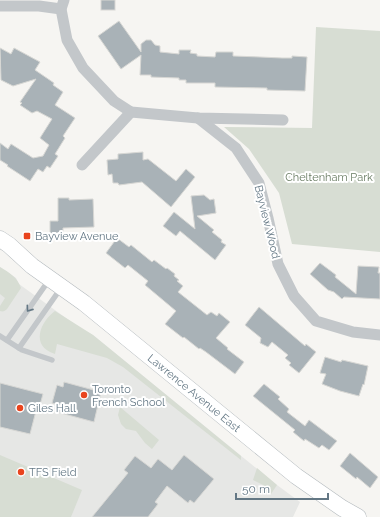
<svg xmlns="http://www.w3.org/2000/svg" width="380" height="517" font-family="Raleway,sans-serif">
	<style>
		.built { fill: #e6e7e5 }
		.green { fill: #d7ddd3 }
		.building { fill: #a9b2b7; stroke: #d7d7d4 }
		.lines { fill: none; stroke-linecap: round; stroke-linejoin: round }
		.secondary-casing { stroke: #b3b9bd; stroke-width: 17 }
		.service { stroke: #c3c7ca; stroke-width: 5.5 }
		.minor { stroke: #c3c7ca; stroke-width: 11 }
		.secondary { stroke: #fff; stroke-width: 16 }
		.oneway { stroke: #637784 }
		.poi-dot { fill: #e9441e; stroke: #fff; stroke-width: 1.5 }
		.labels { text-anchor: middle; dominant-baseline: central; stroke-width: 4; stroke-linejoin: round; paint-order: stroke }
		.park-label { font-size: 11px; fill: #687b62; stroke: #fff }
		.street-label { font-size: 11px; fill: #637784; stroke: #fff }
		.poi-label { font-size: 11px; fill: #637784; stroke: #fff; text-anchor: start }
	</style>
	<rect width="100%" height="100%" fill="#f6f5f2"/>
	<path class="built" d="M0,267L16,278L19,284L77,326L93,335L277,485L300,502L293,517H0Z"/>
	<g class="green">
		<path d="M316,27L380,31V252L292,244L279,193L249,149L224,127L312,128Z"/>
		<path d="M0,267C10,273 17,277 21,288L7,309C5,311 3,312 0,311V306L5,298L0,294Z"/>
		<path d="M55,311L93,335L241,456V460L123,367L107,358L57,344L55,354C30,346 40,322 55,311Z"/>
		<path d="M120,407L159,440L152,449L145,443L136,431L126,429L121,424L118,415Z"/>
		<path d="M0,455L82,490L71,517H0Z"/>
		<path d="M257,468L277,485L271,494L262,490L263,485L253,480Z"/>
	</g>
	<g class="building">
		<rect x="101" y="0" width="14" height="10"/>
		<path d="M119,21L141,52V44L146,40H151L155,45L160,46V52L179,54V50H191L190,53L197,54V56L215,57L216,52H233V56L260,57L282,58H292V56L307,57L305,91L267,90V88L215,87V83H186V80H179V78L151,77V75H140L141,55L121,69L98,36Z"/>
		<path d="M0,48L11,54L14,48L40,62L35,70L54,83L53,85L63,92L55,105L75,118L63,136L65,138L55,154L58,156L50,168L47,166L43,172L38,169L30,181L7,166L8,165L0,160V143L8,149L11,144L33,158L43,156L49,145L40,138L52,119L37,111L32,113L20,105L22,103L20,102L36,79L13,86L1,80Z"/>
		<path d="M143,152V160L148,159L176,181L186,169L195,177L171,207L142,182L119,185L118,183H113L112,174L108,175L107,160L118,159V154Z"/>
		<path d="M204,195L210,200L214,199L216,213L197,216L214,230L212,232L222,240L221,242L226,245L215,260L180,231L176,236L163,226L174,212L195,229L191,196Z"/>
		<path d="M58,198H69V200L93,199L94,227L63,228V233L50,234V221H58Z"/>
		<path d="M117,238L129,247L131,245L152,262L154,260L166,269L167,268L175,274L174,276L179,280L177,281L183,286L178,292L207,315L211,312L217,316L219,313L230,322L216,338L228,348L227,349L244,362L235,374L206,352L200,348L199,349L184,337L183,338L165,324L176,311L145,285L148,281L128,265L125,268L106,253Z"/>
		<path d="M320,263L336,275L335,277L356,294L358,266L379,267L378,273H380V299L344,297L342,299L334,292L328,290L310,274Z"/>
		<path d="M259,307L305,346L306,344L316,352L299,373L289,365L291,363L285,358L288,355L272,342L268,347L260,343L261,338L245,325Z"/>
		<path d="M325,357L341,362L342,360L368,366L364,385L363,384L359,396L340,391L322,384L326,374L320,373Z"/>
		<path d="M64,382L101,392L94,422L57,412L59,405L52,403L57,385L63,387Z"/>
		<path d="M0,383L43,394L38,412L36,411L30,434L0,427Z"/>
		<path d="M264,384L280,397L278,399L289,409L287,412L305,426L309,420L337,441L329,450L322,445L319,448L305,439L304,441L293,432L295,430L253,396Z"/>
		<path d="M350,453L378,477L370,488L357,477L356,479L340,466Z"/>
		<path d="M184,455L214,479L194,503L190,500L188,503L167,486L155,502L158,504L148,517H92L128,473L124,470L135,456L151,468L158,459L172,470Z"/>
	</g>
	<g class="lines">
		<defs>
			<g id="secondary">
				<path id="s1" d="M0,239L9,245L32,266L84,303L296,476L342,508L358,517"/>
			</g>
		</defs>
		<use href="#secondary" class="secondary-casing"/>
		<g class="service">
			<path d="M0,336L22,350L52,360"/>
			<path d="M7,340L49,280"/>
			<path d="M19,348L61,288"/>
		</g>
		<g class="minor">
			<path d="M64,0L61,9L67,40L83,68L114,101L131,112L198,118L283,120"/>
			<path d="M0,6H39L61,9"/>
			<path d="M198,118L236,148L259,183L268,218L278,264L294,296L316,321L353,332L380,335"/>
			<path d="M82,165L131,112"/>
		</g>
		<use href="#secondary" class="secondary"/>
	</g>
	<defs><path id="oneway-chevron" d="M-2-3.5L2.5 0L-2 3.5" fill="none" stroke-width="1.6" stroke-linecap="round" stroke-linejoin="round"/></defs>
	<use class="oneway" href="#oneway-chevron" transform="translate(29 309) rotate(125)"/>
	<g class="poi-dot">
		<rect x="23" y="232" width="8" height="8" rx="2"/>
		<circle cx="84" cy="395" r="4"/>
		<circle cx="20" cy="408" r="4"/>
		<circle cx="21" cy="472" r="4"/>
	</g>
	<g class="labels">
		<g class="park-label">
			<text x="329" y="177">Cheltenham Park</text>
		</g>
		<g class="street-label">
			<text transform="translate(267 222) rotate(76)">Bayview Wood</text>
			<text stroke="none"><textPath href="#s1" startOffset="248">Lawrence Avenue East</textPath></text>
		</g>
		<g class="poi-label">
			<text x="35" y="236">Bayview Avenue</text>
			<text x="92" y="389">Toronto<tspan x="92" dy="13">French School</tspan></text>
			<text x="28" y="408">Giles Hall</text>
			<text x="29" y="472">TFS Field</text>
		</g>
	</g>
	<path d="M236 493v6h92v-6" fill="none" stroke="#637784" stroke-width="2"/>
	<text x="242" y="493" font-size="12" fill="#637784" stroke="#ffffff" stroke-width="3" paint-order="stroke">50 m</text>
</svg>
